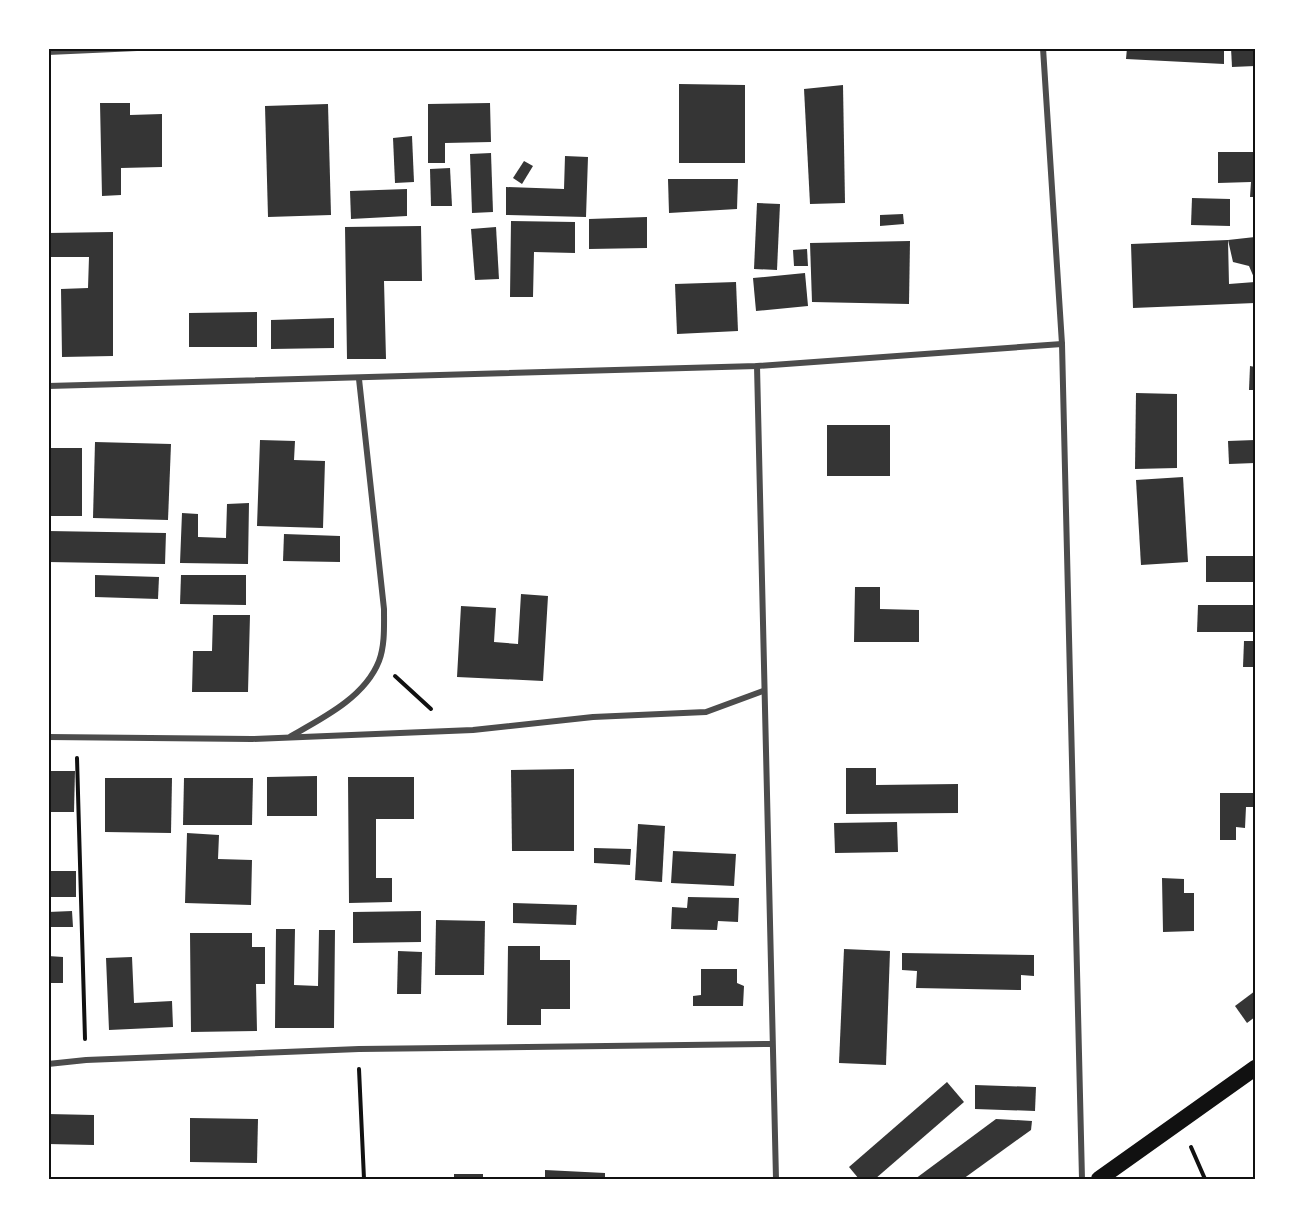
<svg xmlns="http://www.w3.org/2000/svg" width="1303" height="1227" font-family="'Times New Roman',serif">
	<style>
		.building { fill: #353535 }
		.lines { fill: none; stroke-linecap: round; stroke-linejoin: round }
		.path { stroke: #111; stroke-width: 4 }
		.minor { stroke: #4c4c4c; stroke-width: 6 }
		.trunk { stroke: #111; stroke-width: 16 }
		.neatline { fill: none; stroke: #111; stroke-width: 2 }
	</style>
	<rect width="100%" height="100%" fill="#fff"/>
	<g class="building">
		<path d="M1127,48H1224V64L1126,59Z"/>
		<path d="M1231,48H1255V66L1232,67Z"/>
		<path d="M679,84L745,85V163H679Z"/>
		<path d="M843,85L845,203L810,204L804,89Z"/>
		<path d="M100,103H130V115L162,114V167L121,168V195L102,196Z"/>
		<path d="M490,103L491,142L445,143V163H428V104Z"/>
		<path d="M328,104L331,215L268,217L265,106Z"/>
		<path d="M412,136L414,182L395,183L393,138Z"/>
		<path d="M1218,152H1255V197H1250L1251,182L1218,183Z"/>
		<path d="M491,153L493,212L472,213L470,154Z"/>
		<path d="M565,156L588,157L586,217L506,215V187L564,189Z"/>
		<path d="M524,161L533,166L522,184L513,178Z"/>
		<path d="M450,168L452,206H431L430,169Z"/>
		<path d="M668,179H738L737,209L669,213Z"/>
		<path d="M407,189V216L351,219L350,191Z"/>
		<path d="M1192,198L1230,199V226L1191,225Z"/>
		<path d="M757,203L780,204L777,270L754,269Z"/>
		<path d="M903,214L904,224L880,226V215Z"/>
		<path d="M647,217V248L589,249V219Z"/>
		<path d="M511,221L575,222V253L534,252L533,297H510Z"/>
		<path d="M421,226L422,281H384L386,359H347L345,227Z"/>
		<path d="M496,227L499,279L475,280L471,229Z"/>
		<path d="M113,232V356L62,357L61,289L88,288L89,257H48V233Z"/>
		<path d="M1255,237V280L1249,266L1233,262L1228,240Z"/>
		<path d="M1228,240L1229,284L1255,282V303L1133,308L1131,244Z"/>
		<path d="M910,241L909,304L812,302L810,243Z"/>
		<path d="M807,249L808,266H794L793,250Z"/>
		<path d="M805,273L808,306L756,311L753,278Z"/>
		<path d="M736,282L738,331L677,334L675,284Z"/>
		<path d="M257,312V347H189V313Z"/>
		<path d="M334,318V348L271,349V320Z"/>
		<path d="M1250,366L1255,367V390H1249Z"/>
		<path d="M1136,393L1177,394V468L1135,469Z"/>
		<rect x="827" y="425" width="63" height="51"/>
		<path d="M260,440L295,441L294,460L325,461L323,528L257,526Z"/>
		<path d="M1255,440V463L1229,464L1228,441Z"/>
		<path d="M95,442L171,444L168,520L93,518Z"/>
		<rect x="48" y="448" width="34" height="68"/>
		<path d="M1183,477L1188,562L1141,565L1136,480Z"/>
		<path d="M249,503L248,564L180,563L182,513L198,514V537L226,538L227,504Z"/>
		<path d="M48,531L166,533L165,564L48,562Z"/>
		<path d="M284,534L340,536V562L283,561Z"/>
		<rect x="1206" y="556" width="49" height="26"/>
		<path d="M95,575L159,577L158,599L95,597Z"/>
		<path d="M181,575H246V605L180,604Z"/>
		<path d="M855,587H880V609L919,610V642H854Z"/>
		<path d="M521,594L548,596L543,681L457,677L461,606L496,608L494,642L518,644Z"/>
		<path d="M1198,605H1255V632H1197Z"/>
		<path d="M213,615H250L248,692H192L193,651H212Z"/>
		<path d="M1244,641H1255V667H1243Z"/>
		<path d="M846,768H876V785L958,784V813L846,814Z"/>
		<path d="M574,769V851H512L511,770Z"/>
		<path d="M48,771H75L74,812H48Z"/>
		<path d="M317,776V816H267V777Z"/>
		<path d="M348,777H414V819H376V878H392V902L349,903Z"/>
		<path d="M105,778H172L171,833L105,832Z"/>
		<path d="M184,778H253L252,825H183Z"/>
		<path d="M1220,793H1255V807H1246L1245,828L1236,827V840H1220Z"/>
		<path d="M897,822L898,852L835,853L834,823Z"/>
		<path d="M638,824L665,826L662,882L635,880Z"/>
		<path d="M187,833L219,835L218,859L252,860L251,905L185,903Z"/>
		<path d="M594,848L631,849L630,865L594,863Z"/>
		<path d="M673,851L736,854L734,886L671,883Z"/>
		<rect x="48" y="871" width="28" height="26"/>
		<path d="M1162,878L1184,879V893H1194V931L1163,932Z"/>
		<path d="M688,897L739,898L738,922L718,921L717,930L671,929L672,907L687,908Z"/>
		<path d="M513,903L577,905L576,925L513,923Z"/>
		<path d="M72,911L73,927H48V912Z"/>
		<path d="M421,911V942L353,943V912Z"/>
		<path d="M436,920L485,921L484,975H435Z"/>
		<path d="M276,929H295L294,985L318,986L319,930H335L334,1028H275Z"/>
		<path d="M190,933H252V947H265V984H256L257,1031L191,1032Z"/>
		<path d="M508,946H540V960H570V1009H541V1025H507Z"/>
		<path d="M844,949L890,951L886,1065L839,1063Z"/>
		<path d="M398,951L422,952L421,994H397Z"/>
		<path d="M902,953L1034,955V976L1021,975V990L916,988L917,971L902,970Z"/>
		<path d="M48,956L63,957V983H50Z"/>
		<path d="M132,957L134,1003L172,1001L173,1027L109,1030L106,958Z"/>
		<path d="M701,969H737V983L744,986L743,1006H693V996L701,995Z"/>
		<path d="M1255,991V1017L1247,1023L1235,1006Z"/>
		<path d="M947,1082L964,1102L875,1179H859L849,1167Z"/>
		<path d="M975,1085L1036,1087L1035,1111L975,1109Z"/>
		<path d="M48,1114L94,1115V1145L48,1144Z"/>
		<path d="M190,1118L258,1119L257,1163L190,1162Z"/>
		<path d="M996,1119L1032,1121L1031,1130L963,1179H915Z"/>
		<path d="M545,1170L605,1173V1179H545Z"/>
		<rect x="454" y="1174" width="29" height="5"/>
	</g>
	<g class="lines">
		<g class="path">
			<path d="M395,676L431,709"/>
			<path d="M77,758L85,1039"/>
			<path d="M359,1069L364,1179"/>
			<path d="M1191,1147L1205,1179"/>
		</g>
		<g class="minor">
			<path d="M1043,48L1062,344L1082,1179"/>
			<path d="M48,52L137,48"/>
			<path d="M757,366L776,1179"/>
			<path d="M48,386L757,366L1062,344"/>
			<path d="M291,736C323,718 365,697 379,661C385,645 384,626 384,609L359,379"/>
			<path d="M48,737L252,739L473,730L593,717L706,712L763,691"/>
			<path d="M48,1064L86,1060L359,1049L772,1044"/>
		</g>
		<path class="trunk" d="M1099,1179L1255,1068"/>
	</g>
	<rect width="1303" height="1227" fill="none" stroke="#ffffff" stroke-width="99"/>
	<rect x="50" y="50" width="1204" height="1128" class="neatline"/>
</svg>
